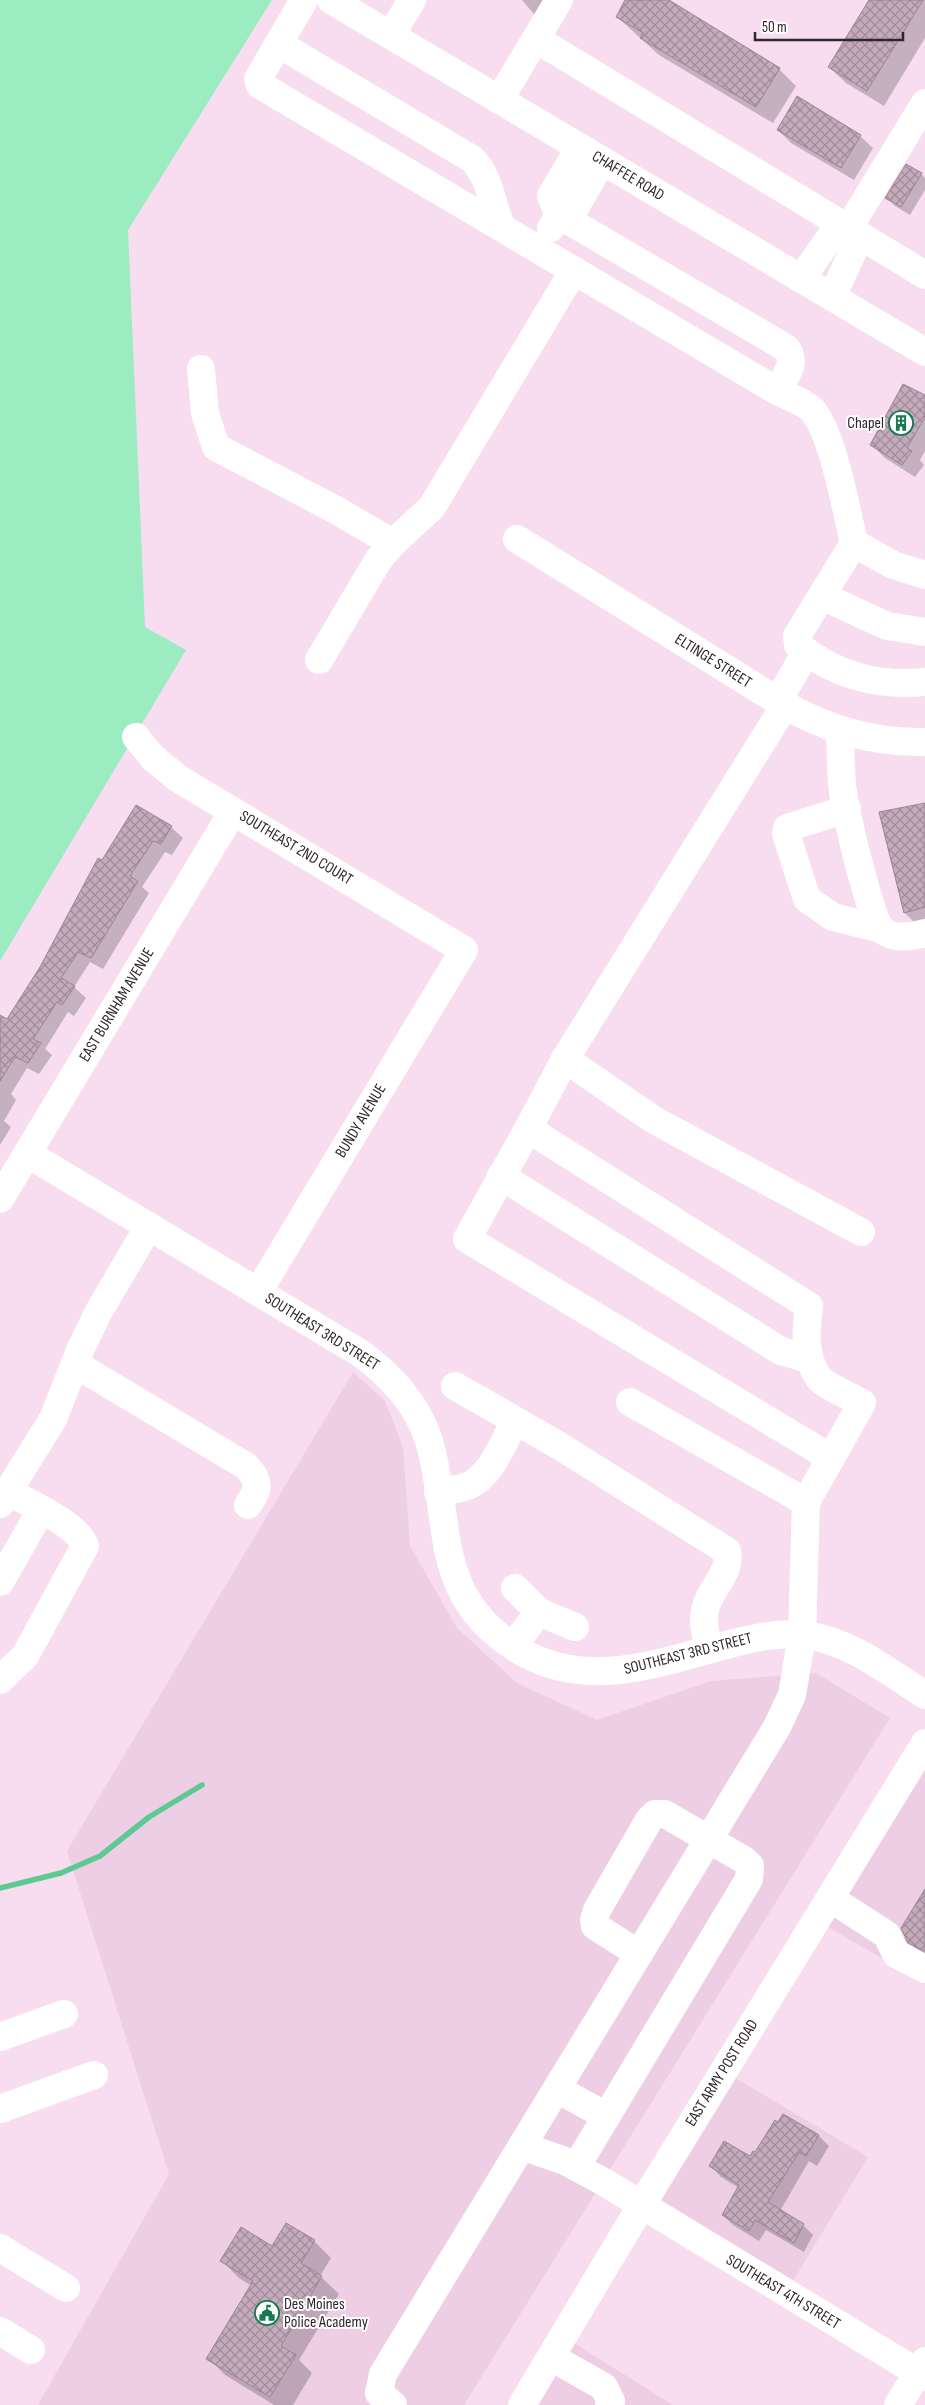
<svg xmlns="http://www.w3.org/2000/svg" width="925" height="2405" font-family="'Sofia Sans Condensed',sans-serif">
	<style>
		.built { fill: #eecee5 }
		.grass { fill: #9becc0 }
		.shadow { fill: #0003 }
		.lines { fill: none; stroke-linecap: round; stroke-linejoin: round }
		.stream { stroke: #5dca94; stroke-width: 5.5 }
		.building { fill: url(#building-cross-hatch); stroke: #9b8494 }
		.minor { stroke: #fff; stroke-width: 28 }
		.major { stroke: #fff; stroke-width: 28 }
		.labels { text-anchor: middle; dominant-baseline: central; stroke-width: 4; stroke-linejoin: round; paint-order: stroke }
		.street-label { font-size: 16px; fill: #30272d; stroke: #fff }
		.poi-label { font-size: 16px; fill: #30272d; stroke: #fff; text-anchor: end }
	</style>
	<defs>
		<pattern id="building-cross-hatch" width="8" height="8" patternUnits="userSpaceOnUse" patternTransform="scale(1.25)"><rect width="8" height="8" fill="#c4abbc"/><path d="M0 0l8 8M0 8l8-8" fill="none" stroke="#a08b99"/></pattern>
	</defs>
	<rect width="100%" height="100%" fill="#f7ddef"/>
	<g class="built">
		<path d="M353,1372L385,1401L403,1447L410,1546L457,1628L517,1683L597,1720L711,1681L816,1673L890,1718L464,2405H38L169,2174L67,1851Z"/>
		<path d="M925,1742V1984L815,1919Z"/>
		<path d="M724,2071L868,2157L785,2294L641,2206Z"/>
		<path d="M563,2336L673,2405H525Z"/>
	</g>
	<path class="grass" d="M0,0H272L128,230L145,627L186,650L0,961Z"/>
	<g class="shadow">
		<path d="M522,0H564L548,22L534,14Z"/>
		<path d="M627,0H667L779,69L796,86L773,123L659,55L617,17Z"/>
		<path d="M870,0H925V38L884,106L846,83L829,67Z"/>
		<path d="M778,130L860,136L873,148L854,180L791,143Z"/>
		<path d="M921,174L925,178V190L910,215L895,206L887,198Z"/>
		<path d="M925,396V451L920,460L924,465L915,477L885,458L872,445Z"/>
		<path d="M925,805V929L922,930L905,913Z"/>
		<path d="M171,827L183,838L172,855L165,852L142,887L149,893L103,969L90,962L74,987L86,998L74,1016L68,1012L45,1049L52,1055L39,1074L27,1068L11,1094L16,1100L4,1121L11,1127L0,1145V1024L7,1020L41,967L102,861Z"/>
		<path d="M925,1891V1958L909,1942Z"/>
		<path d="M784,2115L819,2136L829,2146L817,2166L809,2161L780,2211L803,2225L813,2235L804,2252L766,2230L759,2241L733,2225L723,2215L739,2188L721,2177L711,2166L750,2158L756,2154Z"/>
		<path d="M314,2241L331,2258L320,2276L339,2294L299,2360L312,2373L293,2405H274L225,2375L208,2358L252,2286L239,2278L222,2261Z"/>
	</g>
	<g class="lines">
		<path class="stream" d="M0,1888L61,1873L100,1856L149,1817L202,1785"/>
	</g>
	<g class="building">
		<path d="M625,0H669L780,68L756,107L640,38L643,33L616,17Z"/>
		<path d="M869,0H923L867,91L828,67Z"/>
		<path d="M797,96L861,135L841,168L777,130Z"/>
		<path d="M906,164L922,173L901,207L885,198Z"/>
		<path d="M903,384L925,395V417L907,448L912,451L902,465L870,445Z"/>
		<path d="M925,803V907L904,913L879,812Z"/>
		<path d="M136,805L172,826L161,844L153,841L130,876L138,881L91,958L78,952L61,978L75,986L62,1005L57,1002L33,1039L41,1043L28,1063L15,1057L0,1081V1015L7,1019L40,967L98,858L102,860Z"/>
		<path d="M925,1889V1951L908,1943L901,1928Z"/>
		<path d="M783,2114L819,2135L806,2156L799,2152L768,2202L804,2224L794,2243L755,2220L749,2231L722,2215L739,2185L709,2166L724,2141L750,2156L753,2151L755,2152L775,2120L778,2122Z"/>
		<path d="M286,2223L315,2240L301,2263L322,2276L281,2346L296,2355L270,2397L206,2359L253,2281L220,2261L241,2227L272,2246Z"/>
	</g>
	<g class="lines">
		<g class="minor">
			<path d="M331,0L925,352"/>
			<path d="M391,35L412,0"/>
			<path d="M536,39L925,275"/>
			<path d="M279,44L472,159C490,176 492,206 502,228L260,85L258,79L304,0"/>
			<path d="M499,100L559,0"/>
			<path d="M502,228L777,391C785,376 798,363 786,348L559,215L551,196L580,147"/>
			<path d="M551,228L559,215L573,211L602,161"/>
			<path d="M848,229L925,103"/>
			<path d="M801,279L831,236L848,229L853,251L832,297"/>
			<path d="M201,369L205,413L216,447L334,509L393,543"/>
			<path d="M777,391C787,396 802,401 811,409C832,429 847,513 854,543L797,636L798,645C834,675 879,687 925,682"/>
			<path d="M517,539L778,701C824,729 871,743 925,742"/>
			<path d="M854,543L893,565L925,575"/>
			<path d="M822,596L887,626L925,632"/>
			<path d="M319,660L379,559L393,543L432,507L574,270"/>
			<path d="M778,701L806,652"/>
			<path d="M840,731C841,751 840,772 843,792C846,813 870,918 881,929C893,940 911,937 925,933"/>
			<path d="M136,737L153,758L179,779L464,950L258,1292"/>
			<path d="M847,809L787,828L786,834L807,899L833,917L881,929"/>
			<path d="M565,1059L654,1120L861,1232"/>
			<path d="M528,1129L467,1239L831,1458"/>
			<path d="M28,1154L360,1353C391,1376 417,1403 429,1441C453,1523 430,1594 517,1649C584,1691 656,1664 726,1645C753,1638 782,1631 811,1636C853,1643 890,1673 925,1695"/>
			<path d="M501,1176L781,1351L809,1359"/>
			<path d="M0,1199L233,811"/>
			<path d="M75,1364L246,1466C261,1482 259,1488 248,1505"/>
			<path d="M455,1386L558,1445L727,1551C732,1573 709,1589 705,1610C702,1624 706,1636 710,1649"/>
			<path d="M630,1402L806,1502"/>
			<path d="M438,1492C449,1490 461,1490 472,1484C493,1472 504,1441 515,1421"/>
			<path d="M0,1504L53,1419L81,1348L99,1311L149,1226"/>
			<path d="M0,1582L41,1510"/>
			<path d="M515,1588L539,1612"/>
			<path d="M513,1646L539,1612L575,1627"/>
			<path d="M0,1680L25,1656L85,1546C78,1524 29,1504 8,1491"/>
			<path d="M830,1898L887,1935L896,1954L925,1969"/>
			<path d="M0,2037L64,2014"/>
			<path d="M557,2089L606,2116"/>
			<path d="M0,2109L94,2075"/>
			<path d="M522,2146L565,2161L604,2182L925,2377"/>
			<path d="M576,2167L749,1879L750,1866L744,1860L665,1814H655L649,1820L597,1910L594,1920L595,1926L639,1954"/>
			<path d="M0,2248L66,2288"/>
			<path d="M0,2331L31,2350"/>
			<path d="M551,2357L604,2387L611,2401L609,2405"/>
			<path d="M393,2405L379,2393L383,2374L777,1727L792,1695L802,1635L806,1502L862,1403C852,1397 825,1386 819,1378C803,1357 806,1329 809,1306L528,1129L565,1059L785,705"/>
			<path d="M898,2405L925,2361"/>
		</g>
		<path class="major" d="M522,2405L641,2206L925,1743"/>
	</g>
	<defs>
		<symbol id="building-ring" viewBox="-11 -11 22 22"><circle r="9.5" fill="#fff" stroke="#18784f" stroke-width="1.5"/><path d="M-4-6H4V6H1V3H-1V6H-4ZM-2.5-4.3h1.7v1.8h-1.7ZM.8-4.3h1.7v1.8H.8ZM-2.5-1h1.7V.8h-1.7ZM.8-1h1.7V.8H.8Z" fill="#18784f"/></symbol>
		<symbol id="civic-ring" viewBox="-11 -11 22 22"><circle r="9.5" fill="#fff" stroke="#18784f" stroke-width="1.5"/><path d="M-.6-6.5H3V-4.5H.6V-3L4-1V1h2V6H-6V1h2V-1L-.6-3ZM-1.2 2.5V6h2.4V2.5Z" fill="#18784f"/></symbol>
	</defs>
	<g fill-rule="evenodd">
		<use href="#building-ring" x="887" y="409" width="28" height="28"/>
		<use href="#civic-ring" x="253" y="2299" width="28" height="28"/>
	</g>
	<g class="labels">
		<g class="street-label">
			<text transform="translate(628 176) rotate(31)">CHAFFEE ROAD</text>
			<text transform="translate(713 661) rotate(32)">ELTINGE STREET</text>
			<text transform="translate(296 848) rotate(31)">SOUTHEAST 2ND COURT</text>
			<text transform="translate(117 1005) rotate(-59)">EAST BURNHAM AVENUE</text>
			<text transform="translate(361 1121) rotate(-59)">BUNDY AVENUE</text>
			<text transform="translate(322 1332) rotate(32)">SOUTHEAST 3RD STREET</text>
			<text transform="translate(688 1654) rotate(-14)">SOUTHEAST 3RD STREET</text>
			<text transform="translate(722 2073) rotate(-58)">EAST ARMY POST ROAD</text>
			<text transform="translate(783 2292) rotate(31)">SOUTHEAST 4TH STREET</text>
		</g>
		<g class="poi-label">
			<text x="884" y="423">Chapel</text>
			<text x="284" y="2304" text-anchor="start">Des Moines<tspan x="284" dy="18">Police Academy</tspan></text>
		</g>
	</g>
	<path d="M755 32v8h148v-8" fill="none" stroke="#30272d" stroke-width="2.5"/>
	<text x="762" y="32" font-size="15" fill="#30272d" stroke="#ffffff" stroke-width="4" paint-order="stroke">50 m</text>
</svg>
